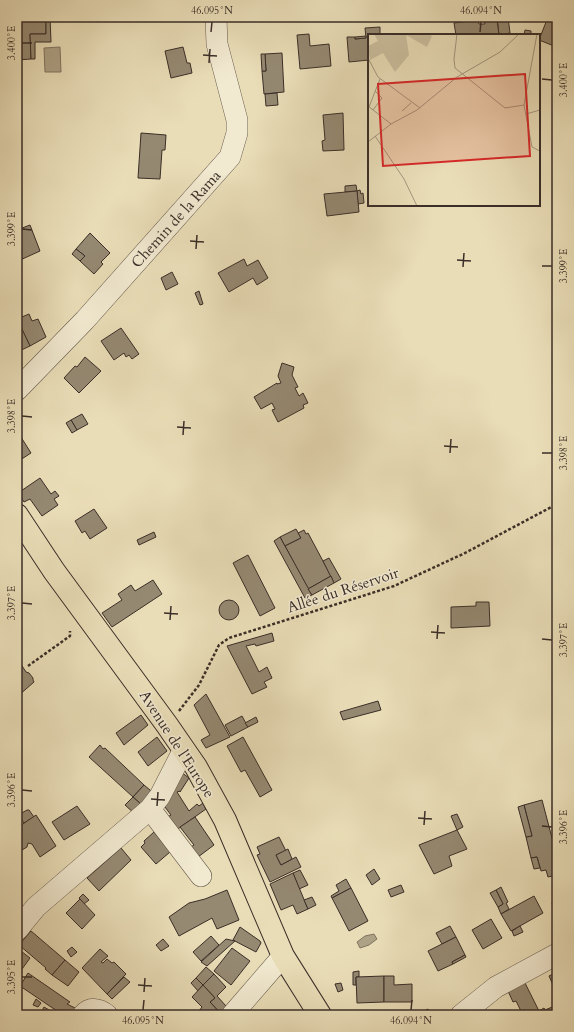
<svg xmlns="http://www.w3.org/2000/svg" width="574" height="1032" font-family="Cardo,serif">
	<style>
		.water { fill: #aea286; stroke: #807460 }
		.building { fill: #958972; stroke: #3a2e28 }
		.lines { fill: none; stroke-linecap: round; stroke-linejoin: round }
		.minor-casing { stroke: #665a4c; stroke-width: 22 }
		.major-casing { stroke: #3a2e28; stroke-width: 24 }
		.path { stroke: #3a2e28; stroke-width: 2.5; stroke-dasharray: 3 2; stroke-linecap: butt }
		.minor { stroke: #f1e9d0; stroke-width: 21 }
		.major { stroke: #e9ddb7; stroke-width: 22 }
		.ticks { fill: none; stroke: #3a2e28; stroke-width: 1.5 }
		.labels { text-anchor: middle; dominant-baseline: central; stroke-width: 3; stroke-linejoin: round; paint-order: stroke }
		.street-label { font-size: 15px; fill: #3a2e28; stroke: #f1e9d0 }
		.inset-road { fill: none; stroke: #a3977e; stroke-width: 1 }
		.view { fill: #d62828; fill-opacity: 0.15; stroke: #d62828; stroke-width: 2 }
		.inset-edge { fill: none; stroke: #3a2e28; stroke-width: 2 }
		.neatline { fill: none; stroke: #3a2e28; stroke-width: 1.5 }
		.ticks-label { font-size: 10px; text-anchor: middle; fill: #3a2e28 }
	</style>
	<rect width="100%" height="100%" fill="#e9ddb7"/>
	<filter id="stains"><feTurbulence type="fractalNoise" baseFrequency=".005" numOctaves="4"/><feColorMatrix values="0 0 0 0 .2 0 0 0 0 .09 0 0 0 0 .02 0 0 0 .5 -.17"/></filter>
	<radialGradient id="worn" r=".72"><stop offset=".6" stop-color="#630" stop-opacity="0"/><stop offset="1" stop-color="#630" stop-opacity=".3"/></radialGradient>
	<g class="water">
		<path d="M60,47L61,72H45L44,48Z"/>
		<path d="M374,934L377,939L369,945L360,948L357,942L365,936Z"/>
	</g>
	<g class="building">
		<path d="M19,17H46V34H30L31,59L17,60V33H20Z"/>
		<path d="M46,17H50L51,42H35V59H31L30,34H46Z"/>
		<path d="M497,17H508L510,33L499,35Z"/>
		<path d="M548,17H557V37L554,46L539,40Z"/>
		<path d="M478,20L479,24H485L484,21L497,20L499,35H456L454,23Z"/>
		<path d="M380,27V35H369V60L349,62L347,37H355V39L366,38L365,28Z"/>
		<path d="M525,30L531,31V35H524Z"/>
		<path d="M309,34L310,46L329,44L331,66L300,69L297,35Z"/>
		<path d="M366,36V38L355,39V37Z"/>
		<path d="M183,47L187,63H190L192,73L171,78L165,51Z"/>
		<path d="M282,53L284,92L264,94L262,71H266L265,54Z"/>
		<path d="M261,54H265L266,71H262Z"/>
		<path d="M277,93L278,105L266,106L265,94Z"/>
		<path d="M343,113L344,150L323,151L322,141L325,140L323,115Z"/>
		<path d="M141,133L166,135L165,150H162L160,179L138,178Z"/>
		<path d="M356,185L357,191L345,192V186Z"/>
		<path d="M360,190L361,194L363,193L364,203L358,204L357,191Z"/>
		<path d="M357,191L359,212L327,216L324,194Z"/>
		<path d="M30,225L40,251L18,261L17,230Z"/>
		<path d="M90,233L110,253L101,262L103,264L94,274L80,261L85,256L76,249Z"/>
		<path d="M76,249L85,256L80,261L72,254Z"/>
		<path d="M244,259L247,266L258,260L268,278L257,285L253,278L229,292L218,273Z"/>
		<path d="M172,272L178,284L166,290L161,278Z"/>
		<path d="M199,291L203,304L200,305L195,293Z"/>
		<path d="M29,314L32,321L38,319L46,337L30,346L17,319Z"/>
		<path d="M17,319L21,327L17,329Z"/>
		<path d="M21,327L30,346L17,352V329Z"/>
		<path d="M121,328L139,354L132,359L129,355L126,357L124,353L114,360L101,341Z"/>
		<path d="M85,357L101,371L79,393L64,378L75,366L77,367Z"/>
		<path d="M282,363L294,367L292,375L298,387L295,388L299,396L303,393L308,403L303,405L304,408L278,422L272,410L275,409L272,403L261,409L254,397L277,383V384L281,383L278,376Z"/>
		<path d="M82,414L88,424L77,430L71,420Z"/>
		<path d="M71,420L77,430L72,433L66,423Z"/>
		<path d="M19,434L31,453L17,462V435Z"/>
		<path d="M40,478L51,494L55,491L59,496L54,499L58,505L42,516L30,499L24,502L18,493Z"/>
		<path d="M94,509L107,528L90,539L85,531L82,533L75,521Z"/>
		<path d="M296,529L301,538L285,546L280,537Z"/>
		<path d="M304,530L306,534L308,533L331,576L308,589L285,546L301,538L298,533Z"/>
		<path d="M154,532L156,537L139,545L137,540Z"/>
		<path d="M280,537L312,595L305,598L274,541Z"/>
		<path d="M248,555L275,608L260,616L233,563Z"/>
		<path d="M329,558L341,579L334,583L323,561Z"/>
		<path d="M331,576L334,583L312,595L308,589Z"/>
		<path d="M153,580L162,594L112,627L102,613L122,600L118,594L131,585L135,591Z"/>
		<circle cx="229" cy="610" r="10"/>
		<path d="M476,602H489L490,626L451,628V607L476,606Z"/>
		<path d="M272,633L274,641L256,646L255,644L246,646L259,672L267,667L272,678L264,682L267,687L252,694L227,646Z"/>
		<path d="M17,658L26,672L29,673L33,678V680L34,682L18,696Z"/>
		<path d="M206,694L230,737L206,748L201,740L210,735L194,705Z"/>
		<path d="M378,701L381,710L343,720L340,712Z"/>
		<path d="M141,715L148,725L124,745L116,733Z"/>
		<path d="M242,716L248,727L231,736L225,725Z"/>
		<path d="M256,717L258,722L248,727L245,723Z"/>
		<path d="M157,737L167,751L148,766L138,752Z"/>
		<path d="M243,737L272,790L260,797L245,770L241,772L227,746Z"/>
		<path d="M100,745L103,749L105,748L144,785L133,797L89,757Z"/>
		<path d="M181,772L189,778L180,792V791L177,792L189,811L197,804L199,806L203,803L206,809L175,831L166,818L171,815L162,803Z"/>
		<path d="M144,785L156,795L143,806L133,797Z"/>
		<path d="M133,797L143,806L135,814L125,805Z"/>
		<path d="M542,800L557,857V875L548,877L546,870L541,871L537,857L531,858L526,837L532,836L524,805Z"/>
		<path d="M524,805L532,836L526,837L518,807Z"/>
		<path d="M77,806L90,824L64,840L52,822Z"/>
		<path d="M27,810H29L34,817L24,823L20,817V814Z"/>
		<path d="M457,814L463,827L457,830L451,816Z"/>
		<path d="M36,815L56,846L40,857L32,844L28,843L27,847L17,853V828Z"/>
		<path d="M195,817L214,845L198,857L191,847L194,845L180,827Z"/>
		<path d="M457,830L467,849L449,856L452,866L434,874L419,845Z"/>
		<path d="M154,832L170,852L156,864L141,847L145,843L144,841Z"/>
		<path d="M279,837L286,851L276,855L281,865L296,857L301,867L270,882L257,855L260,854L257,847Z"/>
		<path d="M121,848L131,860L99,891L87,878Z"/>
		<path d="M288,849L292,859L281,865L276,855Z"/>
		<path d="M537,857L540,868L534,869L531,858Z"/>
		<path d="M374,869L380,879L372,885L366,875Z"/>
		<path d="M300,870L308,885L299,889L293,873Z"/>
		<path d="M293,873L308,909L297,914L293,905L281,910L270,884Z"/>
		<path d="M346,879L351,888L332,898L331,896L339,891L336,885Z"/>
		<path d="M401,885L404,892L391,897L388,890Z"/>
		<path d="M501,887L508,902L506,903L509,909L501,914L498,907L503,904L496,890Z"/>
		<path d="M351,888L368,921L349,931L332,898Z"/>
		<path d="M227,890L239,920L217,929L212,918L179,936L169,917L189,903L205,899Z"/>
		<path d="M496,890L503,904L498,907L490,893Z"/>
		<path d="M83,894L89,900L84,904L79,898Z"/>
		<path d="M534,896L543,913L511,931L501,914Z"/>
		<path d="M312,897L316,905L308,909L304,900Z"/>
		<path d="M80,899L95,915L82,929L66,913Z"/>
		<path d="M557,901V924L552,903Z"/>
		<path d="M491,919L502,938L483,949L472,930Z"/>
		<path d="M450,926L456,937L442,944L436,933Z"/>
		<path d="M520,926L523,932L514,936L512,931Z"/>
		<path d="M240,927L260,941L261,943L256,952L233,940Z"/>
		<path d="M31,931L65,960L52,975L45,969L46,968L19,945Z"/>
		<path d="M211,936L219,945L201,961L193,952Z"/>
		<path d="M456,937L465,955L452,962L453,964L438,971L428,951Z"/>
		<path d="M163,939L169,946L161,951L156,945Z"/>
		<path d="M226,939L235,941L207,966L201,962Z"/>
		<path d="M72,947L77,952L71,957L67,951Z"/>
		<path d="M17,948L30,958L17,976Z"/>
		<path d="M232,948L250,961L231,985L214,971Z"/>
		<path d="M100,949L108,956L101,962L103,963L107,959L112,963L114,962L126,974L107,994L82,968Z"/>
		<path d="M465,955L466,957L453,964L452,962Z"/>
		<path d="M65,960L79,972L68,986L52,975Z"/>
		<path d="M206,967L214,974L203,985L196,978Z"/>
		<path d="M359,971V977H356V985H353V972Z"/>
		<path d="M557,972V994L549,976Z"/>
		<path d="M28,973L70,1002L67,1004L77,1009L72,1015H64L60,1013L20,986Z"/>
		<path d="M214,974L226,987L217,996L226,1006L222,1015L210,1002L215,998L203,985Z"/>
		<path d="M384,976V1002L357,1003L356,977Z"/>
		<path d="M384,976H394V985L412,984V1002H384Z"/>
		<path d="M124,977L130,982L112,999L107,994Z"/>
		<path d="M196,978L203,985L198,991L191,983Z"/>
		<path d="M524,981L539,1011L544,1008L548,1015H539L537,1011L530,1015H523L516,1001L513,1002L508,991Z"/>
		<path d="M341,983L343,990L338,992L335,984Z"/>
		<path d="M203,985L215,998L210,1002L221,1014V1015H196L202,1007L192,997Z"/>
		<path d="M36,999L41,1003L38,1007L33,1005Z"/>
		<path d="M557,1005V1015H548L545,1010Z"/>
		<path d="M44,1007L49,1010L58,1015H40Z"/>
		<path d="M428,1009L431,1015H416Z"/>
	</g>
	<g class="lines">
		<defs>
			<g id="minor">
				<path d="M17,390L85,320L230,157L237,133V120L217,44L216,18"/>
				<path d="M150,809L201,876"/>
				<path d="M17,930L36,907L150,809L160,796L184,749"/>
				<path d="M83,1015C90,1007 99,1008 107,1015"/>
				<path d="M232,1015L283,956"/>
				<path d="M461,1015L496,987L557,954"/>
			</g>
			<path id="major" d="M17,515L54,571L167,725L196,767L225,820L283,956L320,1015"/>
		</defs>
		<use href="#minor" class="minor-casing"/>
		<use href="#major" class="major-casing"/>
		<g class="path">
			<path d="M28,666L70,636V631"/>
			<path d="M179,711L199,685L219,645L229,638L394,586L465,553L557,504"/>
		</g>
		<use href="#minor" class="minor"/>
		<use href="#major" class="major"/>
	</g>
	<path class="ticks" d="M211,32L212,22M480,32L481,22M22,43H32M203,55L217,56M209,63L210,49M542,79L552,80M22,229L32,230M190,241L204,242M196,249L197,235M457,260L471,261M542,266H552M463,267L464,253M22,416L32,417M177,427L191,428M183,435L184,421M444,446L458,447M450,453L451,439M542,453H552M22,603L32,604M164,613L178,614M170,620L171,606M431,632L445,633M437,639L438,625M542,639L552,640M22,790L32,791M151,799L165,800M157,806L158,792M418,818L432,819M424,825L425,811M542,826L552,827M22,977H32M138,985L152,986M144,992L145,978M143,1010L144,1000M411,1010L412,1000"/>
	<g class="labels">
		<g class="street-label">
			<text transform="translate(176 219) rotate(-48)">Chemin de la Rama</text>
			<text transform="translate(343 590) rotate(-18)">Allée du Réservoir</text>
			<text transform="translate(177 744) rotate(57)">Avenue de l'Europe</text>
		</g>
	</g>
	<g transform="translate(368 34)">
		<rect width="172" height="172" fill="#e9ddb7"/>
		<path d="M6,0H60L64,2L59,13L38,1L41,21L27,38L15,19L2,26L0,12L10,7Z" fill="#cbbf9f"/>
		<path class="inset-road" d="M89,0L86,25L87,34L137,74L156,71M169,0L156,71L164,113L172,117M0,24L10,43L52,74M0,72L23,90M1,73L12,45M5,76L14,64L7,57M34,77L43,69M158,80L172,76M7,102L36,145L49,172M0,108L23,90L49,76L89,43L132,18L151,0"/>
		<path class="view" d="M157,40L162,122L15,132L10,50Z"/>
		<rect width="172" height="172" class="inset-edge"/>
	</g>
	<rect width="574" height="1032" fill="none" stroke="#e9ddb7" stroke-width="44"/>
	<rect x="22" y="22" width="530" height="988" class="neatline"/>
	<g class="ticks-label">
		<text x="212" y="14">46.095°N</text>
		<text x="481" y="14">46.094°N</text>
		<text transform="translate(11 43) rotate(-90)" y="4">3.400°E</text>
		<text transform="translate(563 80) rotate(-90)" y="4">3.400°E</text>
		<text transform="translate(11 229) rotate(-90)" y="4">3.399°E</text>
		<text transform="translate(563 266) rotate(-90)" y="4">3.399°E</text>
		<text transform="translate(11 416) rotate(-90)" y="4">3.398°E</text>
		<text transform="translate(563 453) rotate(-90)" y="4">3.398°E</text>
		<text transform="translate(11 603) rotate(-90)" y="4">3.397°E</text>
		<text transform="translate(563 640) rotate(-90)" y="4">3.397°E</text>
		<text transform="translate(11 790) rotate(-90)" y="4">3.396°E</text>
		<text transform="translate(563 827) rotate(-90)" y="4">3.396°E</text>
		<text transform="translate(11 977) rotate(-90)" y="4">3.395°E</text>
		<text x="143" y="1024">46.095°N</text>
		<text x="411" y="1024">46.094°N</text>
	</g>
	<rect width="100%" height="100%" filter="url(#stains)"/>
	<rect width="100%" height="100%" fill="url(#worn)"/>
</svg>
